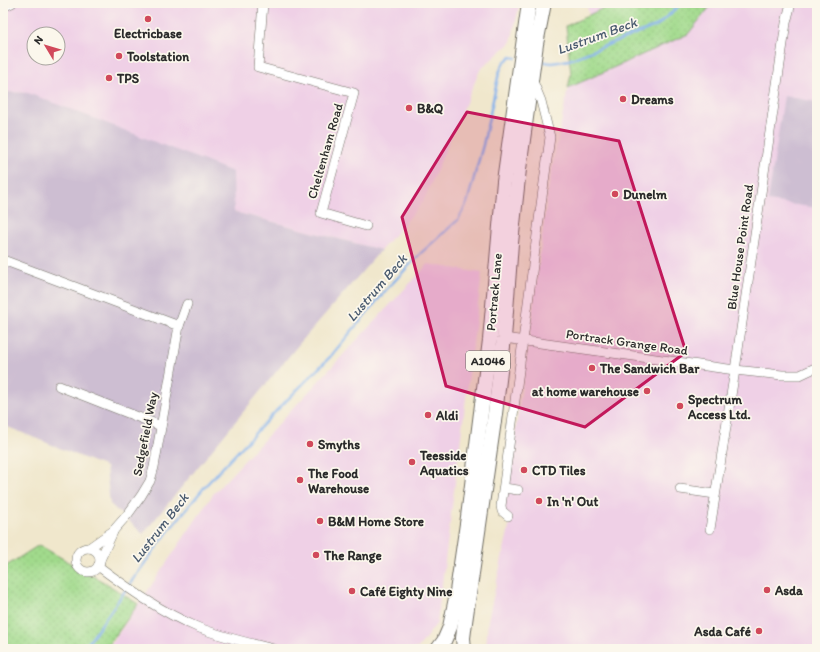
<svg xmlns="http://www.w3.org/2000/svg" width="820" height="652" font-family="Itim,sans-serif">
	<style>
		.built { fill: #efd0e6; fill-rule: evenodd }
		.industrial { fill: #cdbed2 }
		.grass { fill: url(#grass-dots); stroke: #66825c }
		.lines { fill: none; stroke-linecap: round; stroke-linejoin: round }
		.stream { stroke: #82b1ec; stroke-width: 2.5 }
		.minor-casing { stroke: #706d63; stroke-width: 10 }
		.primary-casing { stroke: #706d63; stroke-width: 16 }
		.minor { stroke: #fff; stroke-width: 9 }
		.primary { stroke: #fff; stroke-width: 14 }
		.marked { fill: #c2185b; fill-opacity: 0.2; stroke: #c2185b; stroke-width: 3; stroke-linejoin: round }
		.poi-dot { fill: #d1495b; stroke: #fbf7ec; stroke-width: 1.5 }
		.labels { text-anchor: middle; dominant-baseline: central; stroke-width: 3.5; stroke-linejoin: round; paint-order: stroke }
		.shield { fill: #fbf7ec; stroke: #696865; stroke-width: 1 }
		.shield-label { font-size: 12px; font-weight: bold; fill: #2b2b2b }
		.poi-label { font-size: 13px; font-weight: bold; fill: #2b2b2b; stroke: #fbf7ec; text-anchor: start }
		.street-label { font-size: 13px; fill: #2b2b2b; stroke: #fbf7ec }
		.water-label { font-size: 14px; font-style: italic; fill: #495a6f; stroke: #fbf7ec }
	</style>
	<defs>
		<pattern id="grass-dots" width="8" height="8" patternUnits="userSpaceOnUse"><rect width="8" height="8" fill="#a1da8c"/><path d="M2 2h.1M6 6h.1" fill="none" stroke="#8bbb79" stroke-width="1.8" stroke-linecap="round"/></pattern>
	</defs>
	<rect width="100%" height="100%" fill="#fbf7ec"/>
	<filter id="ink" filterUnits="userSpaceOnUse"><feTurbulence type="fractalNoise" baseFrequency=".025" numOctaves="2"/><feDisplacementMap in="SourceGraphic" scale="8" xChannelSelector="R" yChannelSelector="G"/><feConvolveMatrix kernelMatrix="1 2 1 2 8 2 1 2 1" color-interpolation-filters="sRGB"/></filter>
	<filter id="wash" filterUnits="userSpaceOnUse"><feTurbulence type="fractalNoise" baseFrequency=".012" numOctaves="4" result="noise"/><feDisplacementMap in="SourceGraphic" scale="16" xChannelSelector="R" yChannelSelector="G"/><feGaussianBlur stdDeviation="0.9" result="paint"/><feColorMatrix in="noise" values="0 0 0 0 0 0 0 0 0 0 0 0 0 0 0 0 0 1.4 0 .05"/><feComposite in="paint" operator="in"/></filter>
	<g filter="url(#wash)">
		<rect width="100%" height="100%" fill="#f0e7cc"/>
		<g class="built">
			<path d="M13,3H520L511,42L480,70L423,202L381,250L234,212L28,93L3,92V8ZM34,34H58V58H34Z"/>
			<path d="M586,3H614L589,15Z"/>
			<path d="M713,3H817V649H486L488,620L510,523L503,512L528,348L548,190L568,88L688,34Z"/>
			<path d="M428,264L482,273L437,623L418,648L414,649H108L214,493Z"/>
		</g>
		<g class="industrial">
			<path d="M3,92L28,93L233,172L234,212L381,250L299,344L143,534L110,504L106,467L3,425Z"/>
			<path d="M784,96L817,102V208L768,201Z"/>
		</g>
		<g class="grass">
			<path d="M614,3H713L688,34L568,88L571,74L566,26Z"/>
			<path d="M39,545L107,584L138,604L106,649H3V568Z"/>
		</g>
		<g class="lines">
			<g class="stream">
				<path d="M539,61L552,63L569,60L658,25L682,3"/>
				<path d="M84,649L139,571L170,529L207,484L276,411L330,357L386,290L421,253L458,220L467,203L483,145L499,73L504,62L511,57L516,58"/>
			</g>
		</g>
	</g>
	<g filter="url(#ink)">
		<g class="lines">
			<defs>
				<g id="minor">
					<path d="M263,3L258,67L354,93L321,213L366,226"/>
					<path d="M3,7L12,3"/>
					<path d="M3,260L179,326"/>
					<path d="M504,338L735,370L782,375H800L817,367"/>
					<path d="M59,386L161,426"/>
					<path d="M504,488L518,490"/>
					<path d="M680,489L715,494"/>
					<path d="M508,516L502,511L501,506L550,137L541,101L532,79"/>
					<path d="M710,529L735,370L786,23L791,3"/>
					<path d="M89,548L113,531L128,514L141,496L150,481L154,467L179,326L187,304"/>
					<circle cx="88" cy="560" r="12"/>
					<path d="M100,560L113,532"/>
					<path d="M98,566C129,589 161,612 197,627C222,637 249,643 274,649"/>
				</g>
				<g id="primary">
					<path d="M438,649L444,641L450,627L456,598L468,517L490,340L504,181L529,3"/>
					<path d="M464,649L463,638L465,622L495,414L504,338L511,243L519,169L536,44L544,3"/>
				</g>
			</defs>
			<use href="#minor" class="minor-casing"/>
			<use href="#primary" class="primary-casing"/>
			<use href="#minor" class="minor"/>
			<use href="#primary" class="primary"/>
		</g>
	</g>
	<path class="marked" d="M467,112L619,141L686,352L585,427L446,386L402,217Z"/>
	<g class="poi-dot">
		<circle cx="148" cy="19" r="4"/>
		<circle cx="119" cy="56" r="4"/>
		<circle cx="109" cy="78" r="4"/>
		<circle cx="623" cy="99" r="4"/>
		<circle cx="409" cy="108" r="4"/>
		<circle cx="615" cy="194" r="4"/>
		<circle cx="592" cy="368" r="4"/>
		<circle cx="647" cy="391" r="4"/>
		<circle cx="680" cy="406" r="4"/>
		<circle cx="428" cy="415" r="4"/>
		<circle cx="310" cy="444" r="4"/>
		<circle cx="412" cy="462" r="4"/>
		<circle cx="524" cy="470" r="4"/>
		<circle cx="300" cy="480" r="4"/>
		<circle cx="539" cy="501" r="4"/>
		<circle cx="320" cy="521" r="4"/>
		<circle cx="316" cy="555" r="4"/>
		<circle cx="767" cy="590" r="4"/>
		<circle cx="352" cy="591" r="4"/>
		<circle cx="759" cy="631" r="4"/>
	</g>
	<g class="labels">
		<rect class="shield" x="466" y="351" width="44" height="20" rx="3"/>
		<g class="shield-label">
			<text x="488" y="361">A1046</text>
		</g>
		<g class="poi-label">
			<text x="148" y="33" text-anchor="middle">Electricbase</text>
			<text x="127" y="56">Toolstation</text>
			<text x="117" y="78">TPS</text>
			<text x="631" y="99">Dreams</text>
			<text x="417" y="108">B&amp;Q</text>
			<text x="623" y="194">Dunelm</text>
			<text x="600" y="368">The Sandwich Bar</text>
			<text x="639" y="391" text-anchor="end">at home warehouse</text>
			<text x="688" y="399">Spectrum<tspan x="688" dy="15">Access Ltd.</tspan></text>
			<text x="436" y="415">Aldi</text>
			<text x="318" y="444">Smyths</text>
			<text x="420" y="455">Teesside<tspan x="420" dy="15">Aquatics</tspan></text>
			<text x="532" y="470">CTD Tiles</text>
			<text x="308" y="473">The Food<tspan x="308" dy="15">Warehouse</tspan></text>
			<text x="547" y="501">In 'n' Out</text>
			<text x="328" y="521">B&amp;M Home Store</text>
			<text x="324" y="555">The Range</text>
			<text x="775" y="590">Asda</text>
			<text x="360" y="591">Café Eighty Nine</text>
			<text x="751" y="631" text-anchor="end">Asda Café</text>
		</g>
		<g class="street-label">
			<text transform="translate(325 151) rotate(-74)">Cheltenham Road</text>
			<text transform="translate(740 247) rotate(-82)">Blue House Point Road</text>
			<text transform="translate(494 292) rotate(-85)">Portrack Lane</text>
			<text transform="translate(627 342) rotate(8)">Portrack Grange Road</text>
			<text transform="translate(145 434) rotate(-79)">Sedgefield Way</text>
		</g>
		<g class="water-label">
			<text transform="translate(597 36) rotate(-20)">Lustrum Beck</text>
			<text transform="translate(377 288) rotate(-49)">Lustrum Beck</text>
			<text transform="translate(160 528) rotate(-52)">Lustrum Beck</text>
		</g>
	</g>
	<rect width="820" height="652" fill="none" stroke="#fbf7ec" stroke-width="16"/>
	<g transform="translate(46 46) rotate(308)"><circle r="19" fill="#fbf7ec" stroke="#a8a59f"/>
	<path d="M0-3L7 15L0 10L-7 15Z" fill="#d1495b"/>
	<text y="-6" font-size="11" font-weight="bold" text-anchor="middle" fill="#2b2b2b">N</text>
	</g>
</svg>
